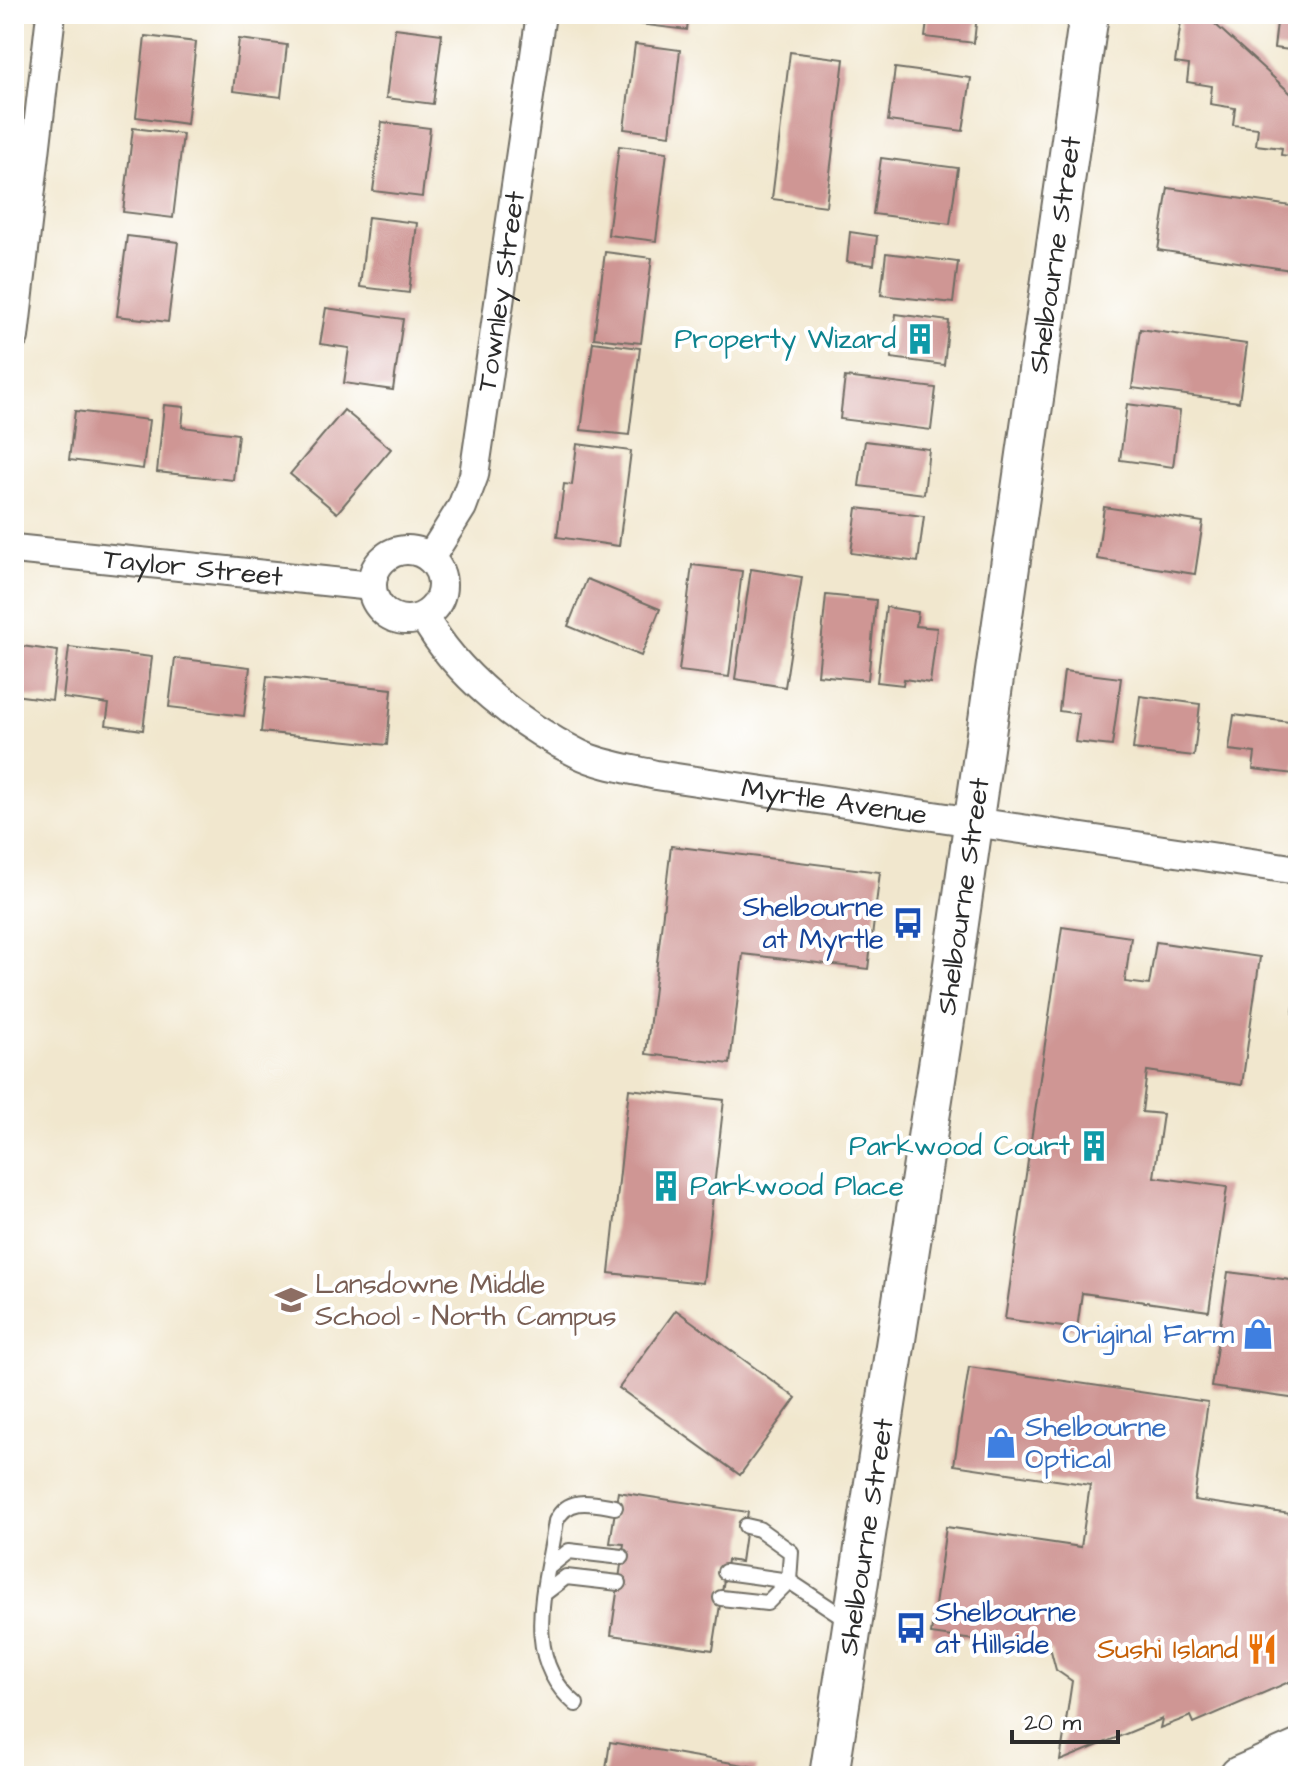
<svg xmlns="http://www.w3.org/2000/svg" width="1312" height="1790" font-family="'Architects Daughter',sans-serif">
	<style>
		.building { fill: #cf9694 }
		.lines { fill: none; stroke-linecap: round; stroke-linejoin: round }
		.service-casing { stroke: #706d64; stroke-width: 18 }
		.minor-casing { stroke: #706d64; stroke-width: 32 }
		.secondary-casing { stroke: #706d64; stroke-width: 42 }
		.service { stroke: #fff; stroke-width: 14 }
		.minor { stroke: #fff; stroke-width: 28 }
		.secondary { stroke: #fff; stroke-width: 38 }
		.labels { text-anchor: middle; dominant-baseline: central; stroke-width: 8; stroke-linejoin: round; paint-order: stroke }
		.street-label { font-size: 28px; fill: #2b2b2b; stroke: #fff }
		.culture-label { font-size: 28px; fill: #0d838f; stroke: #fff; text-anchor: end }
		.transit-label { font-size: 28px; fill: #164399; stroke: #fff; text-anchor: end }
		.education-label { font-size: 28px; fill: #785e54; stroke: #fff; text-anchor: start }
		.shop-label { font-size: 28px; fill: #366cbe; stroke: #fff; text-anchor: end }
		.food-label { font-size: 28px; fill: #c56008; stroke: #fff; text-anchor: end }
	</style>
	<rect width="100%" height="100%" fill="#fff"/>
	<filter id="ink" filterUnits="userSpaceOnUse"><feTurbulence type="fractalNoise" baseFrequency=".0125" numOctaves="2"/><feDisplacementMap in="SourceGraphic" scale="16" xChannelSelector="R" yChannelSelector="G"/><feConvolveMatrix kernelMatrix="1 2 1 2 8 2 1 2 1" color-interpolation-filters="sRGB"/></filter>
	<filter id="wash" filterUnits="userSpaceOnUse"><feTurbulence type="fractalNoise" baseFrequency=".006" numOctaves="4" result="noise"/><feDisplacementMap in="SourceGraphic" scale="32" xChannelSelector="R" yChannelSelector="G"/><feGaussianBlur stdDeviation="1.8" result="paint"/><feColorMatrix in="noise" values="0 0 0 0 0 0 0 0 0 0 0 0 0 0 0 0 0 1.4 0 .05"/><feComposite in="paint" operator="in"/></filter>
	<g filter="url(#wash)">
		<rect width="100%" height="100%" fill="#f1e7ce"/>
		<g id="blocks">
			<g class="building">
				<path d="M639,14H689L687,30L638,24Z"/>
				<path d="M928,14H977L974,43L925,37Z"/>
				<path d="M1182,14H1204L1298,100V157L1281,155L1282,148L1256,145L1258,128L1233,125L1235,108L1210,104L1212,86L1187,82L1189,65L1175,63Z"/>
				<path d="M1278,14L1298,16V51L1274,48Z"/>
				<path d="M395,28L442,34L433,104L386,98Z"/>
				<path d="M145,36L196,42L187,124L136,117Z"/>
				<path d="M239,39L287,45L281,97L233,91Z"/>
				<path d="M635,44L680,50L670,135L624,129Z"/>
				<path d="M790,52L844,59L826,206L772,199Z"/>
				<path d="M895,68L971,78L963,131L888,121Z"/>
				<path d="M382,122L430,128L422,197L373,191Z"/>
				<path d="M133,128L183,134L173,218L123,212Z"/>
				<path d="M619,146L667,152L656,241L608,235Z"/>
				<path d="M881,158L958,168L950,224L873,214Z"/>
				<path d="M1168,188L1298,207V271L1158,250Z"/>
				<path d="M368,217L417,223L409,293L360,287Z"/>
				<path d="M850,232L877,236L874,265L847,262Z"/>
				<path d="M127,236L178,242L168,322L117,316Z"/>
				<path d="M605,252L652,258L641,343L594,338Z"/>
				<path d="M886,253L958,262L953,303L881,295Z"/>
				<path d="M326,308L403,319L393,390L344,383L349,348L320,344Z"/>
				<path d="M896,314L949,321L944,365L891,358Z"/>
				<path d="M1140,329L1247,344L1239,402L1132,388Z"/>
				<path d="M593,342L640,348L629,435L581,430Z"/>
				<path d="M845,377L936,388L931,430L840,419Z"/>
				<path d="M1127,404L1180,411L1173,467L1120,460Z"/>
				<path d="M164,405L184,407L182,427L238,434L233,480L157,472Z"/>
				<path d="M344,410L391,449L337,513L290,474Z"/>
				<path d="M75,411L149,420L143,469L69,460Z"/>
				<path d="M865,441L929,449L924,494L859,486Z"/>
				<path d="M577,444L631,451L619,546L557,537L564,484L572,485Z"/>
				<path d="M1104,507L1203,522L1195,574L1097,559Z"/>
				<path d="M857,508L924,516L918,562L851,553Z"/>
				<path d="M692,565L742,571L729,677L679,671Z"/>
				<path d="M751,569L802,577L785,687L735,679Z"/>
				<path d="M587,579L660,609L641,656L568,626Z"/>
				<path d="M826,595L876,600L868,680L818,675Z"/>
				<path d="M886,607L918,612L916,626L937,628L930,683L904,679L903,685L877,682Z"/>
				<path d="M14,645L58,651L52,700L14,695Z"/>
				<path d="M69,647L152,657L143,730L106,725L109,704L63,698Z"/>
				<path d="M175,658L250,667L244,716L169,707Z"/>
				<path d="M1064,671L1121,678L1112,746L1075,742L1079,714L1059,711Z"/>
				<path d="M267,676L392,689L387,745L261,732Z"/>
				<path d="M1140,696L1200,704L1194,756L1133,749Z"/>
				<path d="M1234,715L1298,723L1294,774L1253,769L1255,753L1229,750Z"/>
				<path d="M671,846L880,872L868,969L743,954L730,1064L646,1054Z"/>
				<path d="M1062,927L1131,937L1125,982L1149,985L1156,942L1260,957L1242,1085L1147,1071L1142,1112L1163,1114L1154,1177L1227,1187L1209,1311L1082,1293L1077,1329L1005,1319Z"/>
				<path d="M1296,990H1298V1014L1293,1013Z"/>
				<path d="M629,1089L724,1100L703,1283L609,1273Z"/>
				<path d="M1228,1272L1298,1281V1399L1211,1387Z"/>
				<path d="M676,1310L796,1398L740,1475L619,1388Z"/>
				<path d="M969,1367L1208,1402L1194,1500L1298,1515V1678L1194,1723L1191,1716L1160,1728L1162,1719L1060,1761L1072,1681L1056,1670L1051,1651L931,1634L946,1527L1081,1547L1090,1485L954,1465Z"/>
				<path d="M618,1492L748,1512L741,1562L727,1560L713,1650L611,1635L624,1544L610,1543Z"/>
				<path d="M610,1742L756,1767L755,1776H605Z"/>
			</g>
		</g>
	</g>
	<g filter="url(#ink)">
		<use href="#blocks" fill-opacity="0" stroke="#706d64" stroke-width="2"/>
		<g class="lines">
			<defs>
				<g id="service">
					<path d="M549,1567L569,1551L622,1557"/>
					<path d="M725,1572L789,1581L851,1622"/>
					<path d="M545,1593L566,1577L619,1583"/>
					<path d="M721,1598L767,1603L789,1581L791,1552L759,1529L746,1526"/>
					<path d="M576,1704C519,1657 547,1584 556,1521C568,1496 592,1503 615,1507"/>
				</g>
				<g id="minor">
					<path d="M14,337L51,14"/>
					<path id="s1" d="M14,549L372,586"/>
					<circle cx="407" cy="585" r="35"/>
					<path id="s2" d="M430,558L462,507L474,475L541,14"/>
					<path id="s3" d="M424,617C456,675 520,725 579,754C601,765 631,769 656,775L1298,870"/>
				</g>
				<g id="secondary">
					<path id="s4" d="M829,1776L946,1014L1089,14"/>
					<path d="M1239,1776L1298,1750"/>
				</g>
			</defs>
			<use href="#service" class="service-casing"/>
			<use href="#minor" class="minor-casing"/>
			<use href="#secondary" class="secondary-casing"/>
			<use href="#service" class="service"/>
			<use href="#minor" class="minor"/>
			<use href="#secondary" class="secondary"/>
		</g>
	</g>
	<defs>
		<symbol id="building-bare" viewBox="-9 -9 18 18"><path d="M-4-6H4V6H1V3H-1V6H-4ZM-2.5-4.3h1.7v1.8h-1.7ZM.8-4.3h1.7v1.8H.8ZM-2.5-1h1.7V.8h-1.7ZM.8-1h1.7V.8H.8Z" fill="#0f9aa8" stroke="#fff" stroke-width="2.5" paint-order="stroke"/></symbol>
		<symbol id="bus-bare" viewBox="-9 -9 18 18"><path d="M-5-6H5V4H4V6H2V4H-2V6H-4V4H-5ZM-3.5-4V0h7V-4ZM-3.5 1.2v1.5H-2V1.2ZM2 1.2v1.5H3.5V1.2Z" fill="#1a4fb4" stroke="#fff" stroke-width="2.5" paint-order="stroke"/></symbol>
		<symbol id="school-bare" viewBox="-9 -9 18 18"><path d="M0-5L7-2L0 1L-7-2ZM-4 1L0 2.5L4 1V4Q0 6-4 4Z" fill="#8d6e63" stroke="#fff" stroke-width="2.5" paint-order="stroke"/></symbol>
		<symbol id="shop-bare" viewBox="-9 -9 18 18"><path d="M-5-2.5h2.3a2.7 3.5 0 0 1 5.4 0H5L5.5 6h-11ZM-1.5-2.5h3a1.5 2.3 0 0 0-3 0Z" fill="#3f7fe0" stroke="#fff" stroke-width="2.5" paint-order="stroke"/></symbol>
		<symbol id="restaurant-bare" viewBox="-9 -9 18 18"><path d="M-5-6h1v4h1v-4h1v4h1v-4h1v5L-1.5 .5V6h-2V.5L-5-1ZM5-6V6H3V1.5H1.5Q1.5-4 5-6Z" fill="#e8710a" stroke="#fff" stroke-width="2.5" paint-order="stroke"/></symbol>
	</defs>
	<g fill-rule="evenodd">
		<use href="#building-bare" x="898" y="317" width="44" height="44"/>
		<use href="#bus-bare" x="886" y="901" width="44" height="44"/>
		<use href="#building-bare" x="1072" y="1124" width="44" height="44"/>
		<use href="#building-bare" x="644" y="1164" width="44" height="44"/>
		<use href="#school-bare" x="269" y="1278" width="44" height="44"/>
		<use href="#shop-bare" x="1236" y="1312" width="44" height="44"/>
		<use href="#shop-bare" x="979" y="1421" width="44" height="44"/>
		<use href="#bus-bare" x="889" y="1606" width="44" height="44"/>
		<use href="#restaurant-bare" x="1240" y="1627" width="44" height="44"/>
	</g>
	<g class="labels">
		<g class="street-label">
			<text stroke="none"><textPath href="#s4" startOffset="1538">Shelbourne Street</textPath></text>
			<text stroke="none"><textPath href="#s2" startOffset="280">Townley Street</textPath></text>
			<text stroke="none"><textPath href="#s1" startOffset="180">Taylor Street</textPath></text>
			<text stroke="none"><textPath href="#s3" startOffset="470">Myrtle Avenue</textPath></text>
			<text stroke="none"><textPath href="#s4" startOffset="890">Shelbourne Street</textPath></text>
			<text stroke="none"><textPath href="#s4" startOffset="242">Shelbourne Street</textPath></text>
		</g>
		<g class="culture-label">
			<text x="896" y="339">Property Wizard</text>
			<text x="1070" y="1146">Parkwood Court</text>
			<text x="690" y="1186" text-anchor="start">Parkwood Place</text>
		</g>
		<g class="transit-label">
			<text x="884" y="907">Shelbourne<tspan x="884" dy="32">at Myrtle</tspan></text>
			<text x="935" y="1612" text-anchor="start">Shelbourne<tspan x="935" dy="32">at Hillside</tspan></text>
		</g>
		<g class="education-label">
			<text x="315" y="1284">Lansdowne Middle<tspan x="315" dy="32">School - North Campus</tspan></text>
		</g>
		<g class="shop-label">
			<text x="1234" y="1334">Original Farm</text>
			<text x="1025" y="1427" text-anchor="start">Shelbourne<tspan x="1025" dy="32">Optical</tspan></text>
		</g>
		<g class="food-label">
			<text x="1238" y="1649">Sushi Island</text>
		</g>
	</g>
	<rect width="1312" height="1790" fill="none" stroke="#fff" stroke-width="48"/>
	<path d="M1012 1730v12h106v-12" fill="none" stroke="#2b2b2b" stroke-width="4"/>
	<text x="1024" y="1730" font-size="24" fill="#2b2b2b" stroke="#ffffff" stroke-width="6" paint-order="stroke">20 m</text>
</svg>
